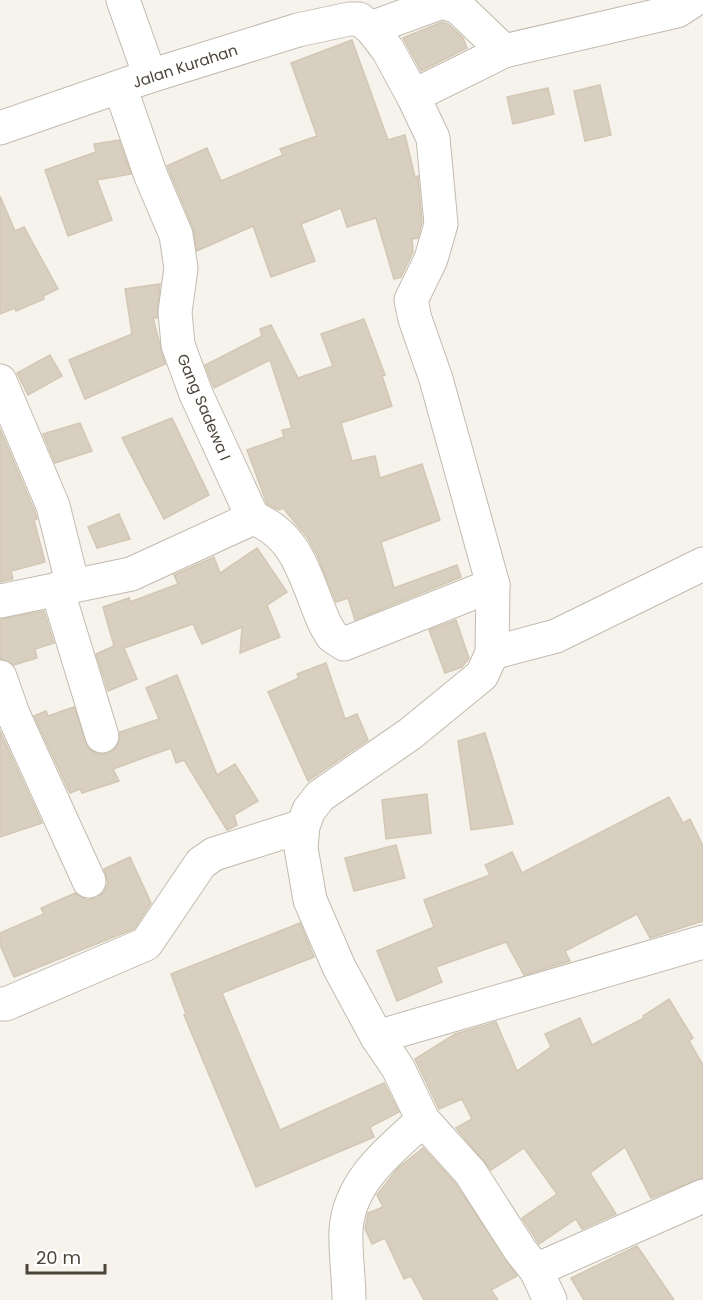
<svg xmlns="http://www.w3.org/2000/svg" width="703" height="1300" font-family="Poppins,sans-serif">
	<style>
		.building { fill: #d8cfc1; stroke: #d3c7b4; stroke-width: 1.5 }
		.lines { fill: none; stroke-linecap: round; stroke-linejoin: round }
		.minor-casing { stroke: #c2bbae; stroke-width: 35 }
		.minor { stroke: #fff; stroke-width: 33 }
		.labels { text-anchor: middle; dominant-baseline: central; stroke-width: 4.5; stroke-linejoin: round; paint-order: stroke }
		.street-label { font-size: 15px; fill: #4b4439; stroke: #fff }
	</style>
	<rect width="100%" height="100%" fill="#f6f3ec"/>
	<g class="building">
		<path d="M442,22L448,24L463,38L467,48L421,71L403,38Z"/>
		<path d="M352,40L388,140L405,135L415,177L418,176L422,222L418,238L412,239L413,252L401,277L394,279L376,218L347,227L341,208L301,224L315,261L271,277L253,226L197,251L193,228L167,166L207,148L221,181L283,155L280,149L317,136L291,63Z"/>
		<path d="M600,85L611,135L585,141L574,91Z"/>
		<path d="M548,88L554,114L513,124L507,97Z"/>
		<path d="M119,140L131,174L97,180L112,220L68,236L45,170L96,152L94,144Z"/>
		<path d="M0,196L15,231L24,227L58,289L43,296L44,299L16,311L15,308L0,314Z"/>
		<path d="M160,284L157,318H153L165,364L85,399L69,360L132,334L125,289Z"/>
		<path d="M364,319L385,375L382,376L392,406L341,423L352,461L375,456L380,478L422,464L440,520L381,542L394,588L457,565L461,577L355,620L348,598L336,602L317,555L307,537L283,508L279,510L267,504L247,450L284,437L282,430L292,428L270,360L214,388L205,365L262,336L260,329L271,325L298,378L333,366L321,334Z"/>
		<path d="M50,355L62,376L28,395L17,373Z"/>
		<path d="M172,418L209,495L164,519L122,438Z"/>
		<path d="M80,423L92,451L55,463L43,434Z"/>
		<path d="M0,429L35,512L37,519L34,520L45,562L11,571L13,579L0,582Z"/>
		<path d="M119,514L130,539L97,548L88,527Z"/>
		<path d="M257,548L287,592L267,605L280,637L240,653L242,627L202,644L193,624L124,648L137,679L108,691L96,654L114,646L103,607L129,598L130,602L178,584L174,575L214,557L220,573Z"/>
		<path d="M44,611L54,643L35,649L37,658L14,665L0,659V619Z"/>
		<path d="M456,620L469,658L462,667L445,673L429,630Z"/>
		<path d="M326,663L345,719L357,714L368,740L308,781L268,692L299,678L297,674Z"/>
		<path d="M177,675L217,775L235,764L258,801L234,815L237,825L227,830L184,760L176,763L171,748L113,769L119,781L82,793L80,789L70,793L34,716L46,711L48,716L74,707L89,749L97,754H107L116,748L120,732L159,719L146,688Z"/>
		<path d="M0,731L42,823L0,837Z"/>
		<path d="M485,733L513,824L471,830L458,741Z"/>
		<path d="M427,794L431,833L386,839L382,800Z"/>
		<path d="M669,797L683,823L690,819L703,846V921L650,938L637,914L565,951L570,961L524,975L506,942L436,967L442,982L397,1001L377,951L434,927L424,900L490,875L485,865L512,852L522,873Z"/>
		<path d="M396,845L405,878L354,891L345,858Z"/>
		<path d="M130,857L151,903L134,929L14,977L0,945V933L44,914L41,908L75,893L87,900L97,898L104,892L108,883L104,869Z"/>
		<path d="M300,923L314,957L222,993L280,1130L384,1083L399,1112L370,1127L374,1137L256,1187L184,1015L186,1014L171,974Z"/>
		<path d="M669,999L693,1038L689,1041L703,1065V1178L651,1198L625,1147L590,1173L616,1214L582,1229L576,1219L539,1244L522,1218L557,1194L524,1148L491,1170L456,1128L472,1119L462,1099L439,1109L415,1059L455,1034L496,1022L517,1071L551,1047L545,1034L580,1018L592,1045L644,1018L643,1016Z"/>
		<path d="M423,1148L455,1183L517,1276L491,1290L498,1300H424L411,1276L404,1279L385,1238L372,1244L365,1229L368,1213L383,1207L377,1195L398,1168Z"/>
		<path d="M637,1246L674,1300H584L571,1278Z"/>
	</g>
	<g class="lines">
		<defs>
			<g id="minor">
				<path d="M123,0L150,76"/>
				<path d="M371,28L442,2L458,7L504,51"/>
				<path d="M120,87L151,176L176,235L181,268L175,312L178,345L196,394L253,518"/>
				<path d="M413,96L504,51L677,11L694,0"/>
				<path d="M0,128L150,76L298,30L349,19H359L371,28L388,50L413,96L433,138L441,224L431,259L411,300L415,319L436,379L493,585L492,653L482,675L410,734L320,796L309,810L303,826L301,848L310,900L339,967L377,1037L398,1068L423,1120L470,1172L520,1250L536,1270L550,1300"/>
				<path d="M0,381L53,506L73,586"/>
				<path d="M57,589L102,736"/>
				<path d="M0,601L131,574L253,518C301,536 306,584 326,626L332,636L344,644L493,585"/>
				<path d="M492,653L556,636L703,564"/>
				<path d="M0,677L13,714L89,881"/>
				<path d="M0,1004H6L146,944L201,863L214,854L303,826"/>
				<path d="M377,1037L703,942"/>
				<path d="M536,1270L703,1196"/>
				<path d="M349,1300C349,1277 345,1253 346,1230C349,1181 390,1150 423,1120"/>
			</g>
		</defs>
		<use href="#minor" class="minor-casing"/>
		<use href="#minor" class="minor"/>
	</g>
	<g class="labels">
		<g class="street-label">
			<text transform="translate(185 66) rotate(-18)">Jalan Kurahan</text>
			<text transform="translate(204 407) rotate(67)">Gang Sadewa I</text>
		</g>
	</g>
	<path d="M27 1264v9h78v-9" fill="none" stroke="#4b4439" stroke-width="3"/>
	<text x="36" y="1264" font-size="18" fill="#4b4439" stroke="#ffffff" stroke-width="4.5" paint-order="stroke">20 m</text>
</svg>
